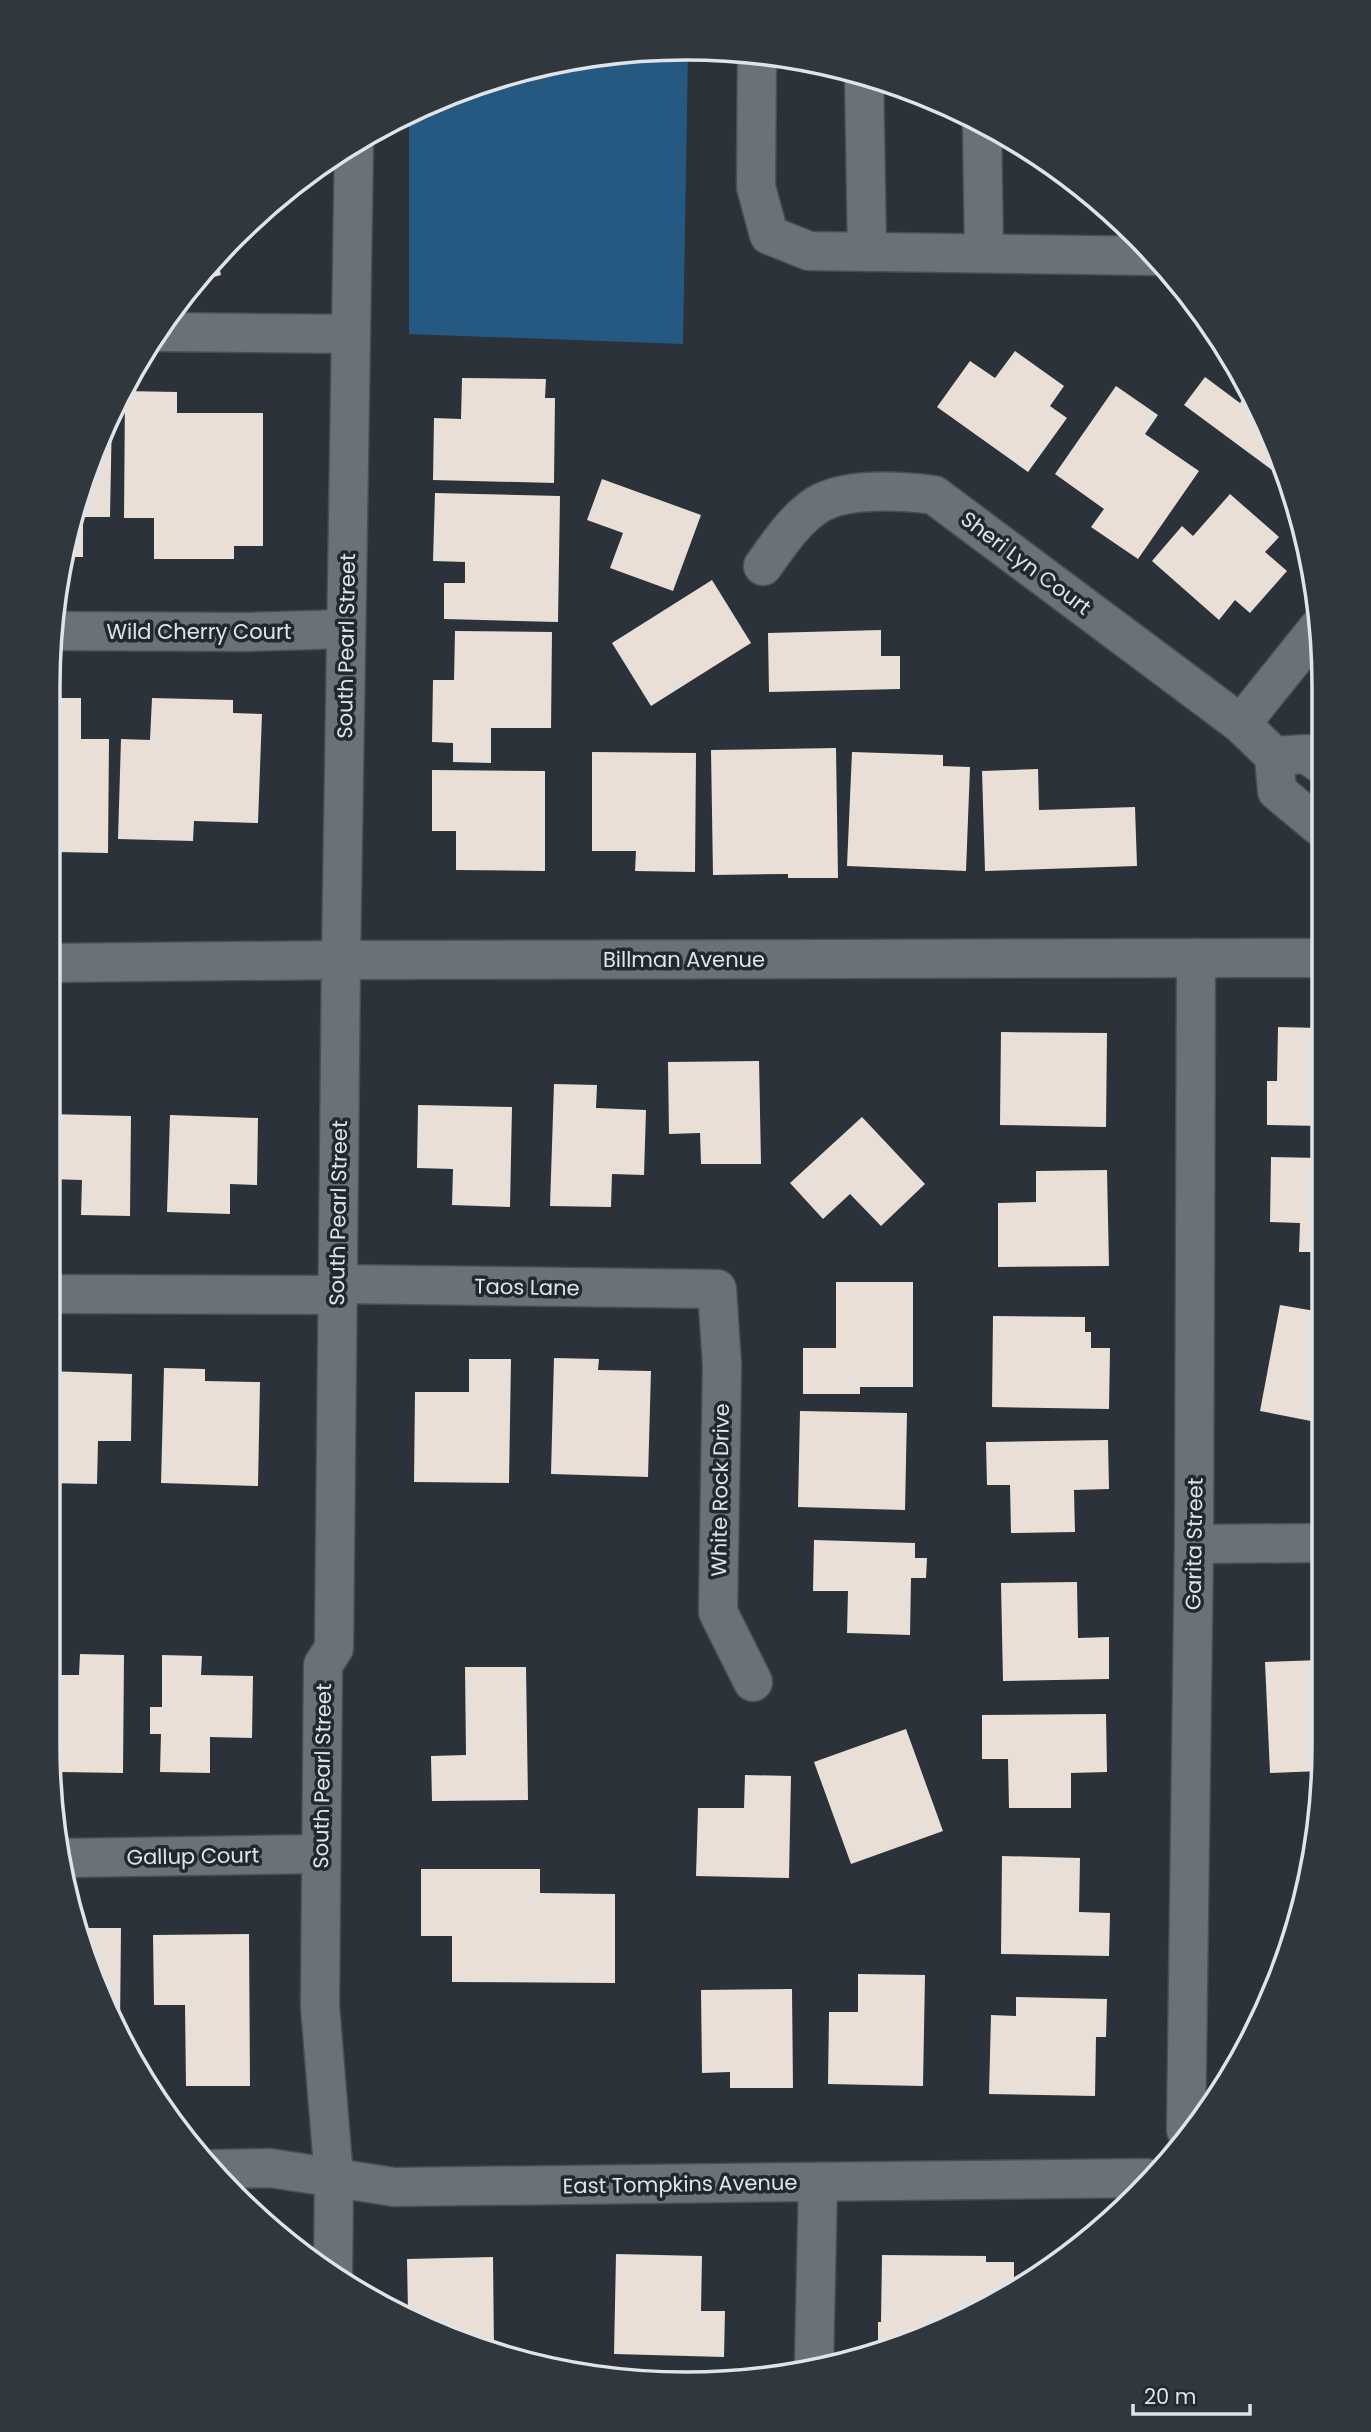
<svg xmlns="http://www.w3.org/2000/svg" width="1371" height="2432" font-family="Poppins,sans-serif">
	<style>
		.green { fill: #265982 }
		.building { fill: #e9dfd6 }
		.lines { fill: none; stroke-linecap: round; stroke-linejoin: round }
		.minor-casing { stroke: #484f54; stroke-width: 41 }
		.minor { stroke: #697179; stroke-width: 38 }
		.labels { text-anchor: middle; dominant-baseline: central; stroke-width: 7; stroke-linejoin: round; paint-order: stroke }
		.street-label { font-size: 21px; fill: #e0e4e9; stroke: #21292f }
		.rim { fill: none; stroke: #e0e4e9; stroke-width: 3.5 }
	</style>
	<rect width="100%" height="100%" fill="#2b3239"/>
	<path class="green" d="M644,49L688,50L683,344L409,334V111L521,69Z"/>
	<g class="building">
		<path d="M216,255L221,275L193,283L206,264Z"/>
		<path d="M1015,351L1064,386L1050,406L1067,418L1028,472L937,407L970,361L995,378Z"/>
		<path d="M1205,377L1240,403L1247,393L1291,484L1184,405Z"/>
		<path d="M462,378L546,379L545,398H555L554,483L433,480L434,418L461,419Z"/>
		<path d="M1116,386L1158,415L1145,434L1199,471L1138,559L1091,527L1104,509L1055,474Z"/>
		<path d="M125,391L177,392V413H263V546H234V559H154V518H124Z"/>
		<path d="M112,413L110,517H83V557H66L81,481Z"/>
		<path d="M602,479L701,515L673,591L610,568L623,533L587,520Z"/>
		<path d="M435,493L560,496L558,622L444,619V583H465V562L433,561Z"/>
		<path d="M1230,494L1279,537L1265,552L1287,571L1250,613L1235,600L1219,620L1152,561L1182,526L1193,536Z"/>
		<path d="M712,580L751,643L651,706L612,643Z"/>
		<path d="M881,630V656H900V689L769,692L768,633Z"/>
		<path d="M455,631L552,632L551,728H491V763L453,762V743L432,742L433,680H454Z"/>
		<path d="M49,698H81V739H109L108,853L57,852V847H48Z"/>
		<path d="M152,698L233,700V713L262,714L258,823L194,821L193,841L118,839L121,739L150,740Z"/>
		<path d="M836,748L838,878H788V874L713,875L711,750Z"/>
		<path d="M592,752L696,753L695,872L635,871L636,851H592Z"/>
		<path d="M852,752L943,755V766L970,767L966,871L847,866Z"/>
		<path d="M1038,769L1039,810L1135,807L1137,866L985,871L982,771Z"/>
		<path d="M432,770L545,771V871L456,870V831H432Z"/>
		<path d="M1278,1027L1320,1028V1126L1267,1125V1081H1277Z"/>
		<path d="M1001,1032L1107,1033L1106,1127L1000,1125Z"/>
		<path d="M759,1061L761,1164H701L700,1133L669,1134L668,1062Z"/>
		<path d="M554,1084L597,1085L596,1108L646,1110L644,1175L612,1174L611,1207L550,1206Z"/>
		<path d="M418,1105L512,1107L510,1207L452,1205L453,1169L417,1168Z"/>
		<path d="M48,1114L131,1116L130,1216L81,1215L82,1180L48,1179Z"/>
		<path d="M170,1115L258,1118L257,1185L230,1184V1214L167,1212Z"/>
		<path d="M862,1117L925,1184L881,1226L850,1194L823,1219L790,1183Z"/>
		<path d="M1271,1157L1320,1158L1321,1252H1299L1300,1223L1270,1222Z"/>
		<path d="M1107,1170L1109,1266L998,1267V1203L1036,1202V1171Z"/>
		<path d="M836,1282H913V1387H860V1394H803V1348H836Z"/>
		<path d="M1280,1305L1321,1312V1423L1260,1411Z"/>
		<path d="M993,1316L1085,1317V1332H1091V1348H1110L1109,1409L992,1407Z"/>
		<path d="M554,1358L599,1359L598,1370L651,1371L648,1477L551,1474Z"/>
		<path d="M469,1359H511L509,1483L414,1482L415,1392H469Z"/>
		<path d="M164,1368L205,1369V1381L260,1382L258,1486L161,1483Z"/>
		<path d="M48,1371L132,1374L131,1441H98L97,1484L48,1483Z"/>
		<path d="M800,1411L907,1413L905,1510L798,1507Z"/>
		<path d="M1108,1440L1109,1489L1074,1490L1075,1532L1011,1533L1010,1485H987L986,1442Z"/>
		<path d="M814,1540L915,1543V1558H927L926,1578H911L910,1635L847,1633L848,1591H813Z"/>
		<path d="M1077,1582L1078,1638L1109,1637V1679L1003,1681L1001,1583Z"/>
		<path d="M80,1654L124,1655L123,1773L61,1772V1741H47V1675H79Z"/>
		<path d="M162,1655L202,1656L201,1675L253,1676L252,1738L210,1737V1773L160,1772L161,1734H150V1707H162Z"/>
		<path d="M1322,1660V1771L1270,1773L1265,1662Z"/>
		<path d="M465,1667H526L528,1800L432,1801L431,1756L466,1755Z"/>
		<path d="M1106,1714L1107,1772L1071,1773V1808H1009L1008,1759H982V1715Z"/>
		<path d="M906,1729L943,1831L851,1864L814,1762Z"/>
		<path d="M745,1775L791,1776L789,1878L696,1876L698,1808H744Z"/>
		<path d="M1002,1856L1080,1858L1079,1912L1110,1913L1109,1956L1001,1954Z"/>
		<path d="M421,1869H540V1893L615,1894V1983L452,1982V1936H421Z"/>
		<path d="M81,1928H121L120,2025L81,1952Z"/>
		<path d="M249,1934L250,2086H186L185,2005H154L153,1935Z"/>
		<path d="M858,1974L925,1975L923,2086L828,2084L829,2012H858Z"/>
		<path d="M792,1989L793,2088H730V2072L702,2073L701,1990Z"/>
		<path d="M1016,1997L1107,1999L1106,2037H1096L1095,2096L989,2094L991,2015L1016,2016Z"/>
		<path d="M616,2254L702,2256L701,2311H725L724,2357L614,2354Z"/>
		<path d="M882,2255L986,2256V2262H1014V2284L929,2336L878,2348V2322H881Z"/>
		<path d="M493,2257L494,2351L408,2312L407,2259Z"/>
	</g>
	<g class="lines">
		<defs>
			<g id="minor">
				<path d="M757,52L756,187L769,235L809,251L1155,256"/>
				<path d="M864,75L867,252"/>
				<path d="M982,123L984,253"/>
				<path d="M157,332L351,334"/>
				<path d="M763,566C779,544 794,520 817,505C846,487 902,491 934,495L1241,724L1274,756L1277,791L1319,826"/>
				<path d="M51,631L249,632L346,629"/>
				<path d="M1241,724L1318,628"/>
				<path d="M1274,756L1306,754L1319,763"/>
				<path d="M48,963L341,960L1320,958"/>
				<path d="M337,1284L717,1289L722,1365L718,1612L753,1682"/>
				<path d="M48,1294L337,1295"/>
				<path d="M1194,1544L1316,1543"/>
				<path d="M66,1858L321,1854"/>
				<path d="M1186,2130L1194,1544L1196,958"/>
				<path d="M215,2169L270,2168L394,2187L1146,2178"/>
				<path d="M333,2278L334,2178L320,2006L323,1665L334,1648L341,960L354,144"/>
				<path d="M814,2363L818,2182"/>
			</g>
		</defs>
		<use href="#minor" class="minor-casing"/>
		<use href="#minor" class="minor"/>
	</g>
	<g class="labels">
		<g class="street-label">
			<text transform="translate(1026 563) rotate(37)">Sheri Lyn Court</text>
			<text x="199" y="631">Wild Cherry Court</text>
			<text transform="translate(346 646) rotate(-89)">South Pearl Street</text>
			<text x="684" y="959">Billman Avenue</text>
			<text transform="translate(338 1213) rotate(-89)">South Pearl Street</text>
			<text transform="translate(527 1287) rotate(1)">Taos Lane</text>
			<text transform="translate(720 1490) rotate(-89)">White Rock Drive</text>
			<text transform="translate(1194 1544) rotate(-89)">Garita Street</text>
			<text transform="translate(322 1776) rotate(-89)">South Pearl Street</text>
			<text transform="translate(193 1856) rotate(-1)">Gallup Court</text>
			<text transform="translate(680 2184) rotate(-1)">East Tompkins Avenue</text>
		</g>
	</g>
	<path d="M0 0H1371V2432H0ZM686 60H686A626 626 0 0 1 1312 686V1746A626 626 0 0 1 686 2372H686A626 626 0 0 1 60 1746V686A626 626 0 0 1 686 60Z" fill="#30383e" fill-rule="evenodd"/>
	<path class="rim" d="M686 60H686A626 626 0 0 1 1312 686V1746A626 626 0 0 1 686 2372H686A626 626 0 0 1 60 1746V686A626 626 0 0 1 686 60Z"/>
	<path d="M1133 2404v10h117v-10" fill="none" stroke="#e0e4e9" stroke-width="3.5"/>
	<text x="1144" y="2404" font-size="21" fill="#e0e4e9" stroke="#21292f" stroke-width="5" paint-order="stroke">20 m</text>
</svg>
